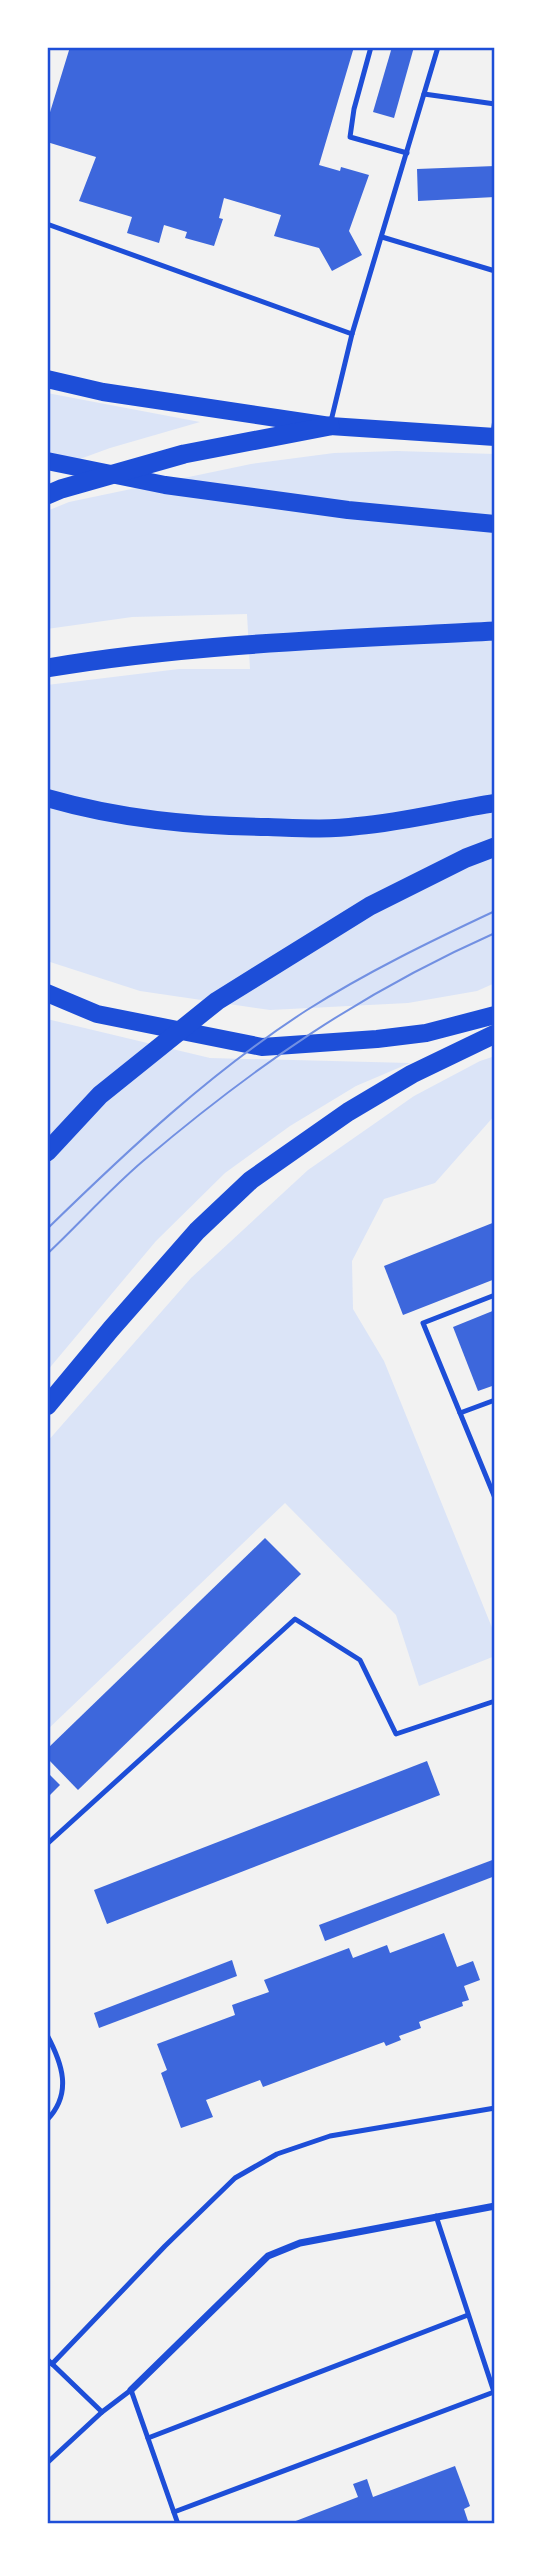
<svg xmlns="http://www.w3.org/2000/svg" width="542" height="2571" font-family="Arial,sans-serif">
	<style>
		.green { fill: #dbe4f7 }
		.building { fill: #3d67dc }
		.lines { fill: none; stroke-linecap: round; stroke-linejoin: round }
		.service { stroke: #1d4ed8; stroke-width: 5 }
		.minor { stroke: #1d4ed8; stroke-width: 7 }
		.primary { stroke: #1d4ed8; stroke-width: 18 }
		.trunk { stroke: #1d4ed8; stroke-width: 19 }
		.tram { stroke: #7290e2; stroke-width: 2 }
		.neatline { fill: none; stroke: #1d4ed8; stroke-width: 2.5 }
	</style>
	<rect width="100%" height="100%" fill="#f2f2f2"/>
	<g class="green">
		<path d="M47,393L200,422L110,448L47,471Z"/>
		<path d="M397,451L495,454V983L477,991L408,1003L270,1010L140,991L47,961V685L179,669H250L247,614L132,617L47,629V511L69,502L251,464L334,453Z"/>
		<path d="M47,1019L210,1058L410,1063L356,1086L290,1126L225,1173L156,1241L47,1371Z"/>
		<path d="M495,1056V1115L435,1183L384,1199L352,1261L353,1309L384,1361L495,1635V1656L419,1686L396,1615L285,1503L47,1730V1442L191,1278L308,1170L414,1096L480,1061Z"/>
	</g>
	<g class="building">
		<path d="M70,47H354L319,165L340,171L341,167L369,175L349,231L362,255L332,271L319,248L274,236L281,215L224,198L219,218L223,219L214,246L185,238L187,232L164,225L159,243L127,233L132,217L79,201L96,157L47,142V122Z"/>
		<path d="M392,47H414L394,118L373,112Z"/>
		<path d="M495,166V197L418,201L417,169Z"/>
		<path d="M495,1222V1279L403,1315L384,1266Z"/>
		<path d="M495,1310V1385L478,1391L453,1327Z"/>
		<path d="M265,1538L301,1574L78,1790L47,1758V1749Z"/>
		<path d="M427,1761L440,1795L107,1924L94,1890Z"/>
		<path d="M47,1772L60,1785L47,1798Z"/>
		<path d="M495,1859V1876L325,1941L319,1925Z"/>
		<path d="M444,1933L457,1967L473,1961L480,1980L464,1986L469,2000L462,2002L463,2006L419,2022L421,2028L399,2036L401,2040L386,2046L384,2042L263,2087L260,2080L206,2100L213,2117L181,2128L161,2073L167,2070L157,2044L235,2015L232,2005L269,1992L264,1980L349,1948L353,1958L387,1945L390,1953Z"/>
		<path d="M232,1960L237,1976L99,2028L94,2013Z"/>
		<path d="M455,2466L470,2506L464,2509L469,2524H288L358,2497L353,2484L367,2479L373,2497Z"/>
	</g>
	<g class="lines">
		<g class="service">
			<path d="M371,47L354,109L350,137L407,153"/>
			<path d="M424,94L495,104"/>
			<path d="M47,224L352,334"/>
			<path d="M382,237L495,271"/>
			<path d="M331,421L352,334L438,47"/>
			<path d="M493,433L495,419"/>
			<path d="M495,1295L423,1323L495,1498"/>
			<path d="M460,1413L495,1400"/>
			<path d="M47,1844L295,1619L360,1660L396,1734L495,1701"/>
			<path d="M47,2035C62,2063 73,2093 47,2120"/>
			<path d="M47,2359L102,2412"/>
			<path d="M52,2364L165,2246L235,2178L277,2154L330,2136L495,2108"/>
			<path d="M148,2438L468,2315"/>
			<path d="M47,2463L102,2412L131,2390L178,2524"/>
			<path d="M174,2512L494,2392L436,2216"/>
		</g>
		<path class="minor" d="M131,2390L268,2256L300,2243L495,2206"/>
		<g class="primary">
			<path d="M47,379L103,392L330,426L495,437"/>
			<path d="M47,461L165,485L348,510L495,524"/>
			<path d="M47,798C120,819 192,826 268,827C298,828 329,830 358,826C404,822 450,810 495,803"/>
			<path d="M47,993L97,1014L262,1047L377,1039L426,1033L495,1015"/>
		</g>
		<g class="trunk">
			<path d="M47,495L61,489L184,454L330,426"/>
			<path d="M47,668C195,643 345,639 495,631"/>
			<path d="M47,1152L100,1095L217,1001L370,906L466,858L495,847"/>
			<path d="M47,1406L111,1329L197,1231L251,1180L348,1112L412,1074L495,1034"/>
		</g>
		<g class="tram">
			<path d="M47,1229C128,1150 211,1072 307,1010C367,972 431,941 495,911"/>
			<path d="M47,1254C79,1224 109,1190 143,1161C255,1066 360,993 495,933"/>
		</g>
	</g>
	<rect width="542" height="2571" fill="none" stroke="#ffffff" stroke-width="98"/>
	<rect x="49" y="49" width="444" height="2473" class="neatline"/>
</svg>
